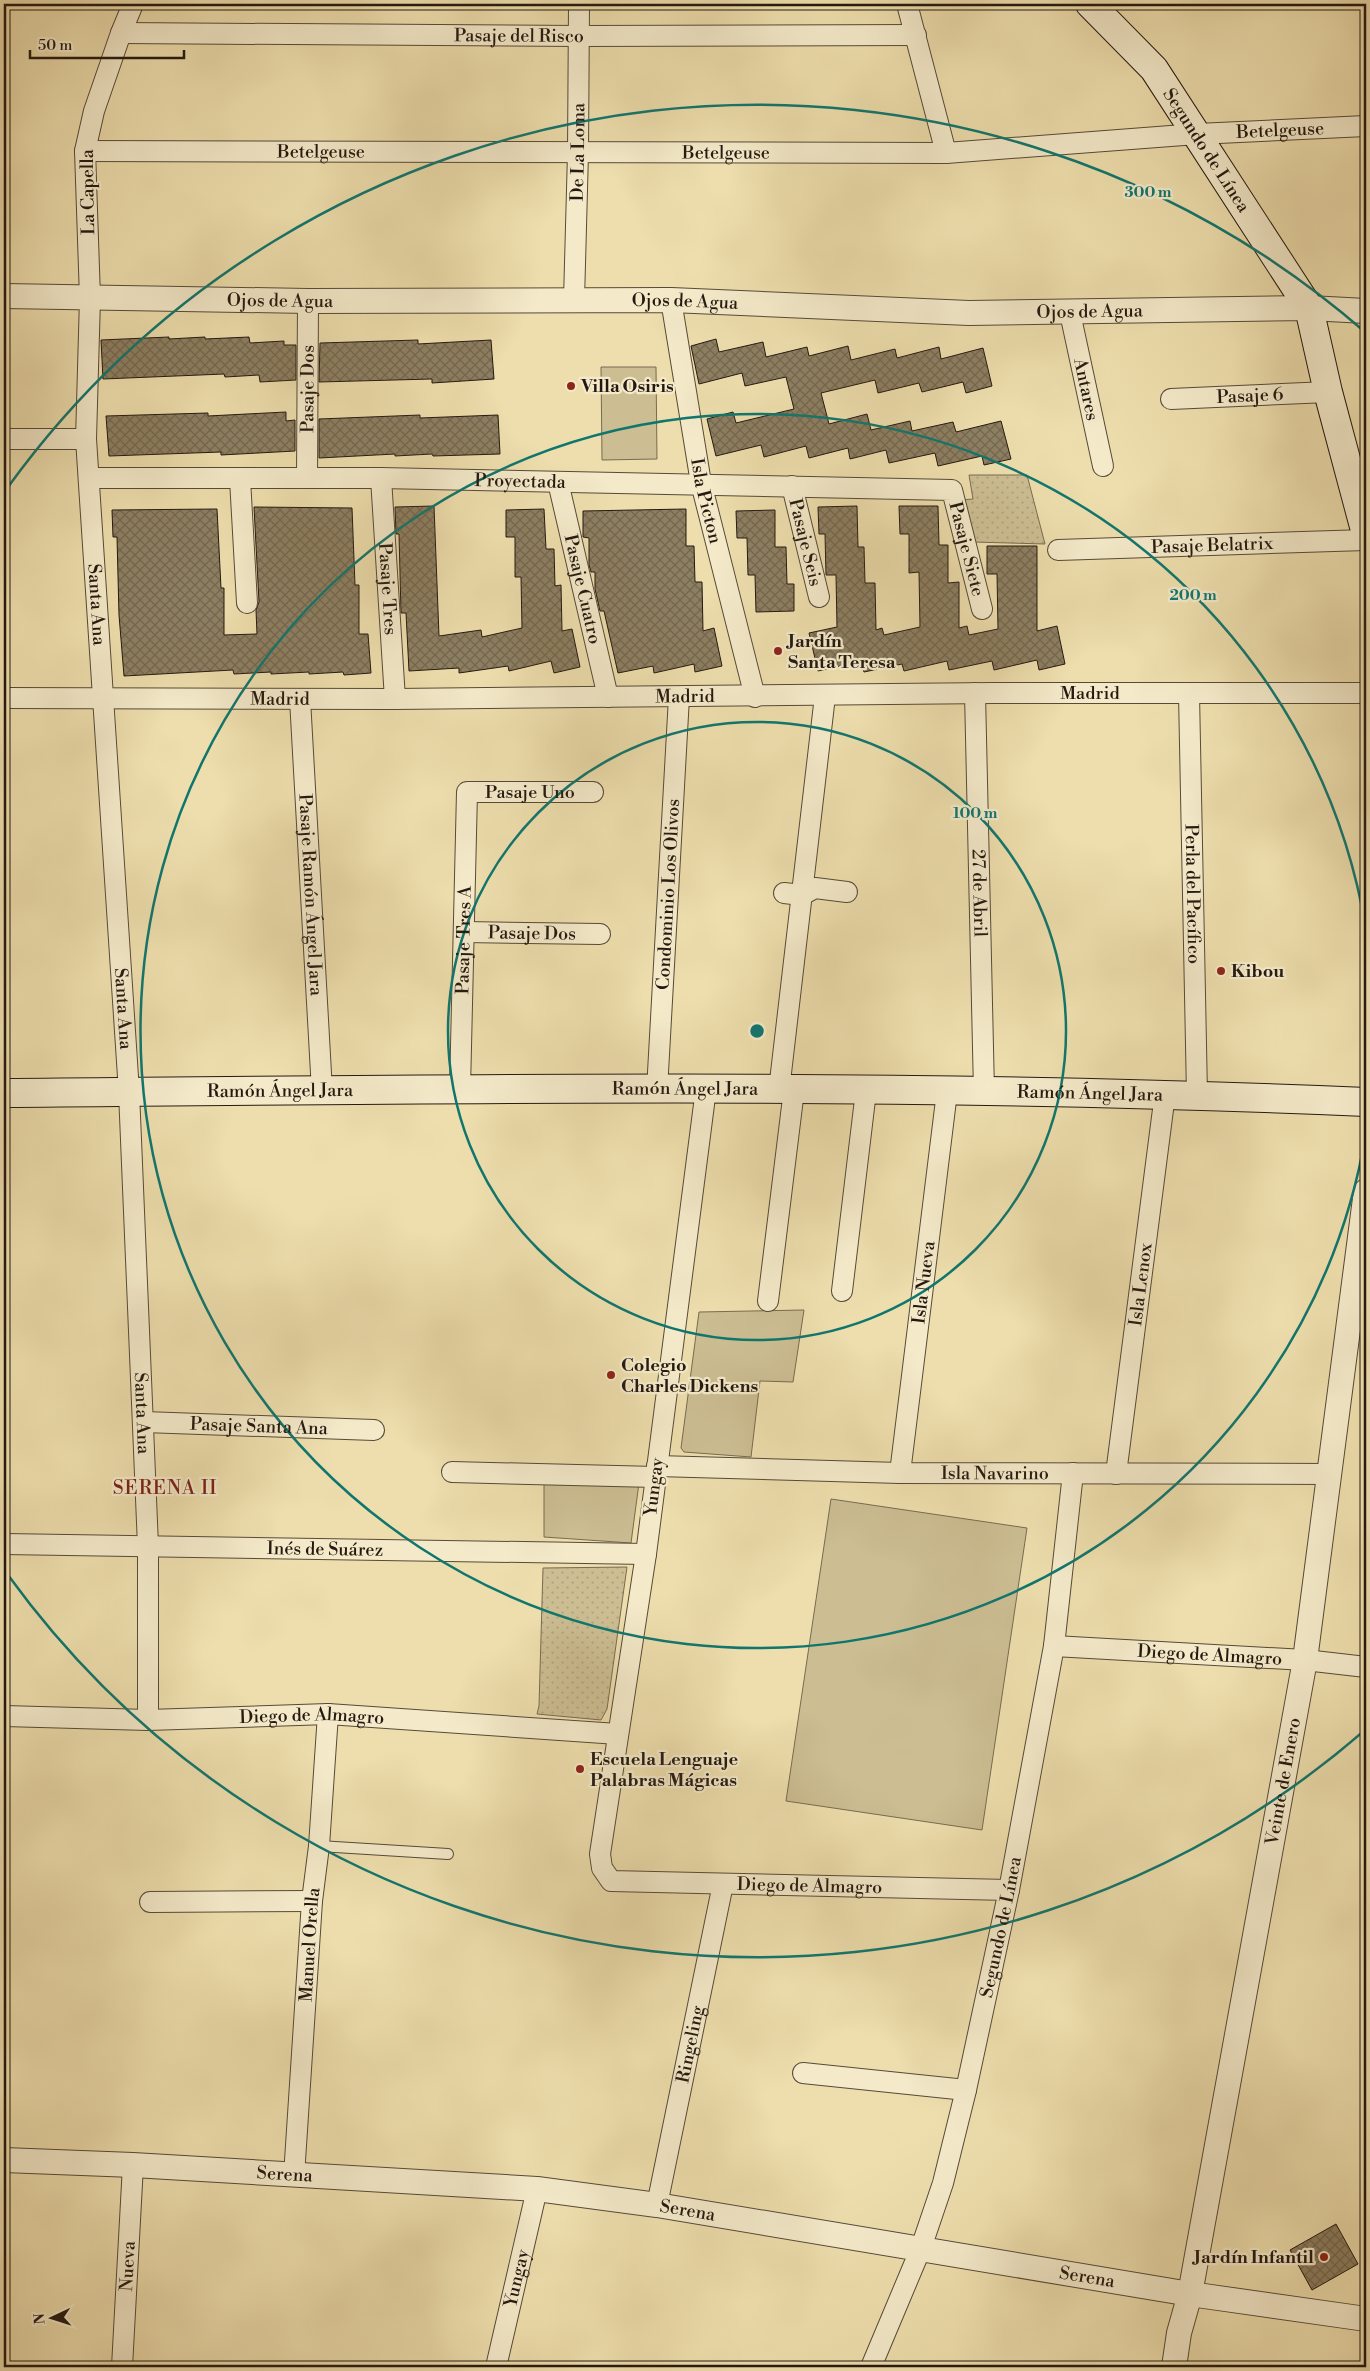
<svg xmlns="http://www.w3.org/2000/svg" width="1370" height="2371" font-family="'Libre Bodoni',serif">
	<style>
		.green { fill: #ccbd92; stroke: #786b52 }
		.park { fill: url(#park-dots); stroke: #786b52 }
		.building { fill: url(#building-cross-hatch); stroke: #241911 }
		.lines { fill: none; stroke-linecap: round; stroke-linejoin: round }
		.service-casing { stroke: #564a38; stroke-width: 12 }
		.minor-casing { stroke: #564a38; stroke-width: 22 }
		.tertiary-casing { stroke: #564a38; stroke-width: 26 }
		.secondary-casing { stroke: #241911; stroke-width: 30 }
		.service { stroke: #f4eaca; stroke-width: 10 }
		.minor { stroke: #f4eaca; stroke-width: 20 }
		.tertiary { stroke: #f4eaca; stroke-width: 24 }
		.secondary { stroke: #f4eaca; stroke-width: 28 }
		.ring { fill: none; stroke: #0f766e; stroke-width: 2.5 }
		.poi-dot { fill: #8f2418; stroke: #f4eaca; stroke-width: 2 }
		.labels { text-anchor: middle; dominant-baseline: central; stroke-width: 4.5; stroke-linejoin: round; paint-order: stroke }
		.street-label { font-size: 18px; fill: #241911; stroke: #f4eaca }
		.poi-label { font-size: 18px; font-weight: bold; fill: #241911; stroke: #f4eaca; text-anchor: start }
		.neighbourhood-label { font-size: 19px; letter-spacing: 1px; fill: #7a1f14; stroke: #f4eaca }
		.centre { fill: #0f766e; stroke: #f4eaca; stroke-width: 2.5 }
		.ring-label { font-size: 15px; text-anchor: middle; font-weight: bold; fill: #0f766e; stroke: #f4eaca; stroke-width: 4.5; stroke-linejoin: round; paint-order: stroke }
	</style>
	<defs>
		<pattern id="park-dots" width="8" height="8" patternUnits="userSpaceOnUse" patternTransform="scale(1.25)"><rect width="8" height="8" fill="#ccbd92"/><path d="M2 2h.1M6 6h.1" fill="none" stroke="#afa27d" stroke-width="1.8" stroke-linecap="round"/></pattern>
		<pattern id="building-cross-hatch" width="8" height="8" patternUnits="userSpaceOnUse" patternTransform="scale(1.25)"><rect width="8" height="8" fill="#8d7f62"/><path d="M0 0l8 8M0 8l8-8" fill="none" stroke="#73674f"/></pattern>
	</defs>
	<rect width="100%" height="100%" fill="#eedead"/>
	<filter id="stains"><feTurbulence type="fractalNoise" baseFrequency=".004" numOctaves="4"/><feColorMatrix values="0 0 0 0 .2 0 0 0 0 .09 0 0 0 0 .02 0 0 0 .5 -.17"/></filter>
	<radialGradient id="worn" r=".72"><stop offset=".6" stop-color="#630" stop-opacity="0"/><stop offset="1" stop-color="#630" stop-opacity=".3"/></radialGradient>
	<g class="green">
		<path d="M601,367H656L657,459L602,460Z"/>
		<path d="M804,1310L793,1382L760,1381L751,1457L684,1452L681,1448L699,1312Z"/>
		<path d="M639,1483L631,1543L544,1537V1484Z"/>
		<path d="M831,1499L1027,1528L982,1830L786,1801Z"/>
	</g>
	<g class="park">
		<path d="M969,475H1027L1045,544L973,542L961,500L973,499Z"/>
		<path d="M627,1567L607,1709L601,1720L537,1714L539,1706L543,1568Z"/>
	</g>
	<g class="building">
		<path d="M169,337V339L205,337V339L249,337L250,343L284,341V345H296V380L260,382L259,375L225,377L224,374L103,379L101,340Z"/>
		<path d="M716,339L719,352L763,342L766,357L807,347L809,356L848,346L851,360L895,349L897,358L939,347L941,359L983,348L992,386L966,393L963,382L922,392L919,383L878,393L875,380L821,393L829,424L867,414L871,430L910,421L912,431L953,422L956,432L1001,421L1011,459L984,465L982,456L938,466L935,453L889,463L886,450L850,459L848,448L809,458L806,446L764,457L761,445L716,456L707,419L733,412L736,423L794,409L786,377L745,386L742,373L699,384L691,346Z"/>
		<path d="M418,340V344L491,340L494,379L432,383V379L319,382L320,343Z"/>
		<path d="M286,412V421L295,420V451L221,455V452L109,456L106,416L208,413V416Z"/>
		<path d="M420,415V418L498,415L500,454L433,456L432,454L395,456V454L319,458V419Z"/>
		<path d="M434,506L439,636L481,630L482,637L522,628L521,577H515V537H506V510L544,509L546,549H554L555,586L561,585L562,631L572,629L580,667L554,673L551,661L509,671L508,666L459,673V668L409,671L406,613H401L399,534H396L395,507Z"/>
		<path d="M857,506L858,547H864L865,583H875L876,630L882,628L884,635L920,627L919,572L909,573V534H900L899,506H938L939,545H948V583L959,582V628L967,626L969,635L998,629L997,574H987V546H1037V631L1057,626L1065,664L1039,670L1037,660L994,670L992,661L949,670L947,661L904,671L902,664L864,672L861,661L818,671L809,633L837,627L836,575H826L825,534H819L818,507Z"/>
		<path d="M254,507L352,508L355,585H359V634H368L371,673L344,675L343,672L309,674V672L271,674V672L234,674L233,670L124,676L119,615L117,537H113L112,510L217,509L221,588H224V635L257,634L256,610L259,602Z"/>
		<path d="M686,509V546H694L695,582H702L703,631L714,628L722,666L695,672L694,664L654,673L653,666L618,673L604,611H600L595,589V572H591L589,565V538L583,537V511Z"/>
		<path d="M775,510V547H786L787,584H794V611L756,612L755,575H748L747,538H737L736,511Z"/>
		<path d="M1336,2224L1358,2264L1312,2290L1290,2250Z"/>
	</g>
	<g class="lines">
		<defs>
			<path id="service" d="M319,1846L448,1854"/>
			<g id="minor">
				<path id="s1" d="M133,4L121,33L94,111L85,151L90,298L86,439L129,1092L148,1546V1720"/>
				<path d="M907,4L946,153"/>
				<path id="s2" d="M121,33L579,36L916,35"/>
				<path id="s3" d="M85,151L946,153L1197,134L1366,126"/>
				<path id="s4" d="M574,300L578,153L579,4"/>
				<path id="s5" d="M671,300L701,483L755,697"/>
				<path id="s6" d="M1070,313L1103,466"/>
				<path id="s7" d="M1171,399L1328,392"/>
				<path d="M4,439H86"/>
				<path id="s8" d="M89,478H381L952,490L982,609"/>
				<path id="s9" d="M307,478L308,301"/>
				<path id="s10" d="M381,478L395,699"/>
				<path d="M240,479L247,603"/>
				<path id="s11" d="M558,482L608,697"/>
				<path id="s12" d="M792,486L819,597"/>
				<path id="s13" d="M1058,550L1366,540"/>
				<path id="s14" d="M975,693L984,1092"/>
				<path id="s15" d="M1189,694L1197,1095"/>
				<path id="s16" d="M4,698L395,699L993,693H1366"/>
				<path id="s17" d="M300,699L322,1091"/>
				<path d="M784,893L802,895L815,888L847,892"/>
				<path id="s18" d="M464,932L600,934"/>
				<path id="s19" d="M460,1089L467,792H593"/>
				<path id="s20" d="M706,1089L646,1554L600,1854L602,1868L611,1881L1009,1890"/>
				<path id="s21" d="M657,1090L679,697"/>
				<path d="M779,1090L825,696"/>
				<path d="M842,1291L866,1091"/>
				<path d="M768,1301L794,1090"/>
				<path id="s22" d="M144,1422L374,1430"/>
				<path id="s23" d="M657,1466L900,1473L1330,1474"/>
				<path d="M452,1472L656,1477"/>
				<path id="s24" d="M900,1473L947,1092"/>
				<path id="s25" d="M1116,1474L1165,1094"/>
				<path id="s26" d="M4,1544L646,1554"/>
				<path id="s27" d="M1054,1646L1305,1660L1366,1667"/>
				<path id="s28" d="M4,1716L148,1720L328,1714L618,1734"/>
				<path d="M150,1902L312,1901"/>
				<path d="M803,2073L966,2090"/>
				<path id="s29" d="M294,2176L312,1901L319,1846L328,1714"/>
				<path id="s30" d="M657,2205L723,1884"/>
				<path id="s31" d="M122,2367L133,2165"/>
				<path id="s32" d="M496,2367L537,2189"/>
				<path id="s33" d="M871,2367L921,2248L943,2183L966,2090L1009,1890L1054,1646L1073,1473"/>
			</g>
			<g id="tertiary">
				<path id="s34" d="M4,296L308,301L671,300L969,313L1309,308L1366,311"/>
				<path id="s35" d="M4,2160L133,2165L537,2189L657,2205L1190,2294L1366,2319"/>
				<path id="s36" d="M1174,2367L1179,2333L1190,2294L1305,1660L1366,1191"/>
			</g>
			<g id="secondary">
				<path id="s37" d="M1090,4L1154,69L1309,308L1328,392L1366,534"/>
				<path id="s38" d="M4,1093C458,1089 913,1082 1366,1102"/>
			</g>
		</defs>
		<use href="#service" class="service-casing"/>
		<use href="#minor" class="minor-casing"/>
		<use href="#tertiary" class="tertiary-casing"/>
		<use href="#secondary" class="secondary-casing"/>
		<use href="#service" class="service"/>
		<use href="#minor" class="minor"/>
		<use href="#tertiary" class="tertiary"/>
		<use href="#secondary" class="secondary"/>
	</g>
	<g class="ring">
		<circle cx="757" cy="1031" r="309"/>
		<path d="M1366 1133A617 617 0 1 1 1366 929"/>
		<path d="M1365 1730A926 926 0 0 1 8 1575M8 487A926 926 0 0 1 1365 332"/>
	</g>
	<g class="poi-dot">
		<circle cx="571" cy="386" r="5"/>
		<circle cx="778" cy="651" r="5"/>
		<circle cx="1221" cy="971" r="5"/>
		<circle cx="611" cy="1375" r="5"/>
		<circle cx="580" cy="1769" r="5"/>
		<circle cx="1324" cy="2257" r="5"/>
	</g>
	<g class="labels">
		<g class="street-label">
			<text stroke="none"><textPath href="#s2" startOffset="398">Pasaje del Risco</textPath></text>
			<text stroke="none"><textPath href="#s3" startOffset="1196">Betelgeuse</textPath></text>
			<text stroke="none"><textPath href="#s37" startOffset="188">Segundo de Línea</textPath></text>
			<text stroke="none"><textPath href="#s3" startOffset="236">Betelgeuse</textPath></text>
			<text stroke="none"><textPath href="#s4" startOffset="148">De La Loma</textPath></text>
			<text stroke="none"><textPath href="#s3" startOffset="641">Betelgeuse</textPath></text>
			<text transform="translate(88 192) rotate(-91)">La Capella</text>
			<text stroke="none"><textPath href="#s34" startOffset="276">Ojos de Agua</textPath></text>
			<text stroke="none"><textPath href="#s34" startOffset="681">Ojos de Agua</textPath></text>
			<text stroke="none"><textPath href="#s34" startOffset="1086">Ojos de Agua</textPath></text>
			<text stroke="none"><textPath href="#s6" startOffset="78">Antares</textPath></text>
			<text stroke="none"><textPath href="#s9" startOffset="89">Pasaje Dos</textPath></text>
			<text stroke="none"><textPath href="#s7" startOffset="79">Pasaje 6</textPath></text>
			<text stroke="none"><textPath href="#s8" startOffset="431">Proyectada</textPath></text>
			<text stroke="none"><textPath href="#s5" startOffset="204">Isla Picton</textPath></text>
			<text stroke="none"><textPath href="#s12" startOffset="58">Pasaje Seis</textPath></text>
			<text stroke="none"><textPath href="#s13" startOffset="154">Pasaje Belatrix</textPath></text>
			<text stroke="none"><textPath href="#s8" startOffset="924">Pasaje Siete</textPath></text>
			<text stroke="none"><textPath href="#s10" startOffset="111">Pasaje Tres</textPath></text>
			<text stroke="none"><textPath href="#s11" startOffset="110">Pasaje Cuatro</textPath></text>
			<text stroke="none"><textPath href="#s1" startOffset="609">Santa Ana</textPath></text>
			<text stroke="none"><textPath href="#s16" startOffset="1086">Madrid</textPath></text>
			<text stroke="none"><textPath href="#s16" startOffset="681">Madrid</textPath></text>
			<text stroke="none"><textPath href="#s16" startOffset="276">Madrid</textPath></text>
			<text stroke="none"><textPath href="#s19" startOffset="360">Pasaje Uno</textPath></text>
			<text stroke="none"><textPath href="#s14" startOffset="200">27 de Abril</textPath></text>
			<text stroke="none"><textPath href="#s21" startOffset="196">Condominio Los Olivos</textPath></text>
			<text stroke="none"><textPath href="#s17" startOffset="196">Pasaje Ramón Ángel Jara</textPath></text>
			<text stroke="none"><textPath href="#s15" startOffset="200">Perla del Pacífico</textPath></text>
			<text stroke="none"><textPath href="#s18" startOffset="68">Pasaje Dos</textPath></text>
			<text stroke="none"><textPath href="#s19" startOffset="149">Pasaje Tres A</textPath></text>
			<text stroke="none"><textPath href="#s1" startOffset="1014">Santa Ana</textPath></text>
			<text stroke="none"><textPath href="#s38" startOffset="681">Ramón Ángel Jara</textPath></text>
			<text stroke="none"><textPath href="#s38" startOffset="276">Ramón Ángel Jara</textPath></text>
			<text stroke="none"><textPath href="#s38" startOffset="1086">Ramón Ángel Jara</textPath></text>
			<text stroke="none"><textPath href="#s24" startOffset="192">Isla Nueva</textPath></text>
			<text stroke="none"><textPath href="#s25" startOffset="191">Isla Lenox</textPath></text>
			<text stroke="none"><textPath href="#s1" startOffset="1419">Santa Ana</textPath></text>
			<text stroke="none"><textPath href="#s22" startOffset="115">Pasaje Santa Ana</textPath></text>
			<text stroke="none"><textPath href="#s23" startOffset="338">Isla Navarino</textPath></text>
			<text transform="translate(654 1487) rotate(-83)">Yungay</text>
			<text stroke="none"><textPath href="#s26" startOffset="321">Inés de Suárez</textPath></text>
			<text stroke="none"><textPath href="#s27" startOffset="156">Diego de Almagro</textPath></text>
			<text stroke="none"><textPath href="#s28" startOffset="308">Diego de Almagro</textPath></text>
			<text stroke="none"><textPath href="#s36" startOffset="596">Veinte de Enero</textPath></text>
			<text stroke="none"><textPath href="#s20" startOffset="1001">Diego de Almagro</textPath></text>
			<text stroke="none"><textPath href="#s33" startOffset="460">Segundo de Línea</textPath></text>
			<text stroke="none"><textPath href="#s29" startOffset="232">Manuel Orella</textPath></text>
			<text stroke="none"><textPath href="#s30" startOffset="164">Ringeling</textPath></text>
			<text stroke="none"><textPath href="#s35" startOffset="281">Serena</textPath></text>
			<text stroke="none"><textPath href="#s35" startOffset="686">Serena</textPath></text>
			<text stroke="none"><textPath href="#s31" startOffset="101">Nueva</textPath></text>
			<text stroke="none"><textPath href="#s35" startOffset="1091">Serena</textPath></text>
			<text stroke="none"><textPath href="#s32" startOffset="91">Yungay</textPath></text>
		</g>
		<g class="poi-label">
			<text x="581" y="386">Villa Osiris</text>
			<text x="788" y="641">Jardín<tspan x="788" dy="21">Santa Teresa</tspan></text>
			<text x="1231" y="971">Kibou</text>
			<text x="621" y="1365">Colegio<tspan x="621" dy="21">Charles Dickens</tspan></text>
			<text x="590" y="1759">Escuela Lenguaje<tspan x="590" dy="21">Palabras Mágicas</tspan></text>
			<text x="1314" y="2257" text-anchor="end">Jardín Infantil</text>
		</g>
		<g class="neighbourhood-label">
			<text x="165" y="1488">SERENA II</text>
		</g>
	</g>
	<circle cx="757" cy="1031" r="8" class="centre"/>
	<g class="ring-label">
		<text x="1148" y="197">300 m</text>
		<text x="1193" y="600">200 m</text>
		<text x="975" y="818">100 m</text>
	</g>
	<rect width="1370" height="2371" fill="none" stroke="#eedead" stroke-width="20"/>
	<rect x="5" y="5" width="1360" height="2361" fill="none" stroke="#241911" stroke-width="2.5"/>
	<rect x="10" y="10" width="1350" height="2351" fill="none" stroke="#241911"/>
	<g transform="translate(52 2318) rotate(266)" stroke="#f4eaca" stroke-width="4" paint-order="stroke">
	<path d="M0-4L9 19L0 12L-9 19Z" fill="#241911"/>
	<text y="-8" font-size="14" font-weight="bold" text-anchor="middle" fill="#241911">N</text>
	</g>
	<path d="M30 50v8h154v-8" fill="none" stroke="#241911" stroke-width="2.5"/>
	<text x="38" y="50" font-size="15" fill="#241911" stroke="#f4eaca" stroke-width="4" paint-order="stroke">50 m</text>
	<rect width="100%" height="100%" filter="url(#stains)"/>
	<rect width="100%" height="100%" fill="url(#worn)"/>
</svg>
